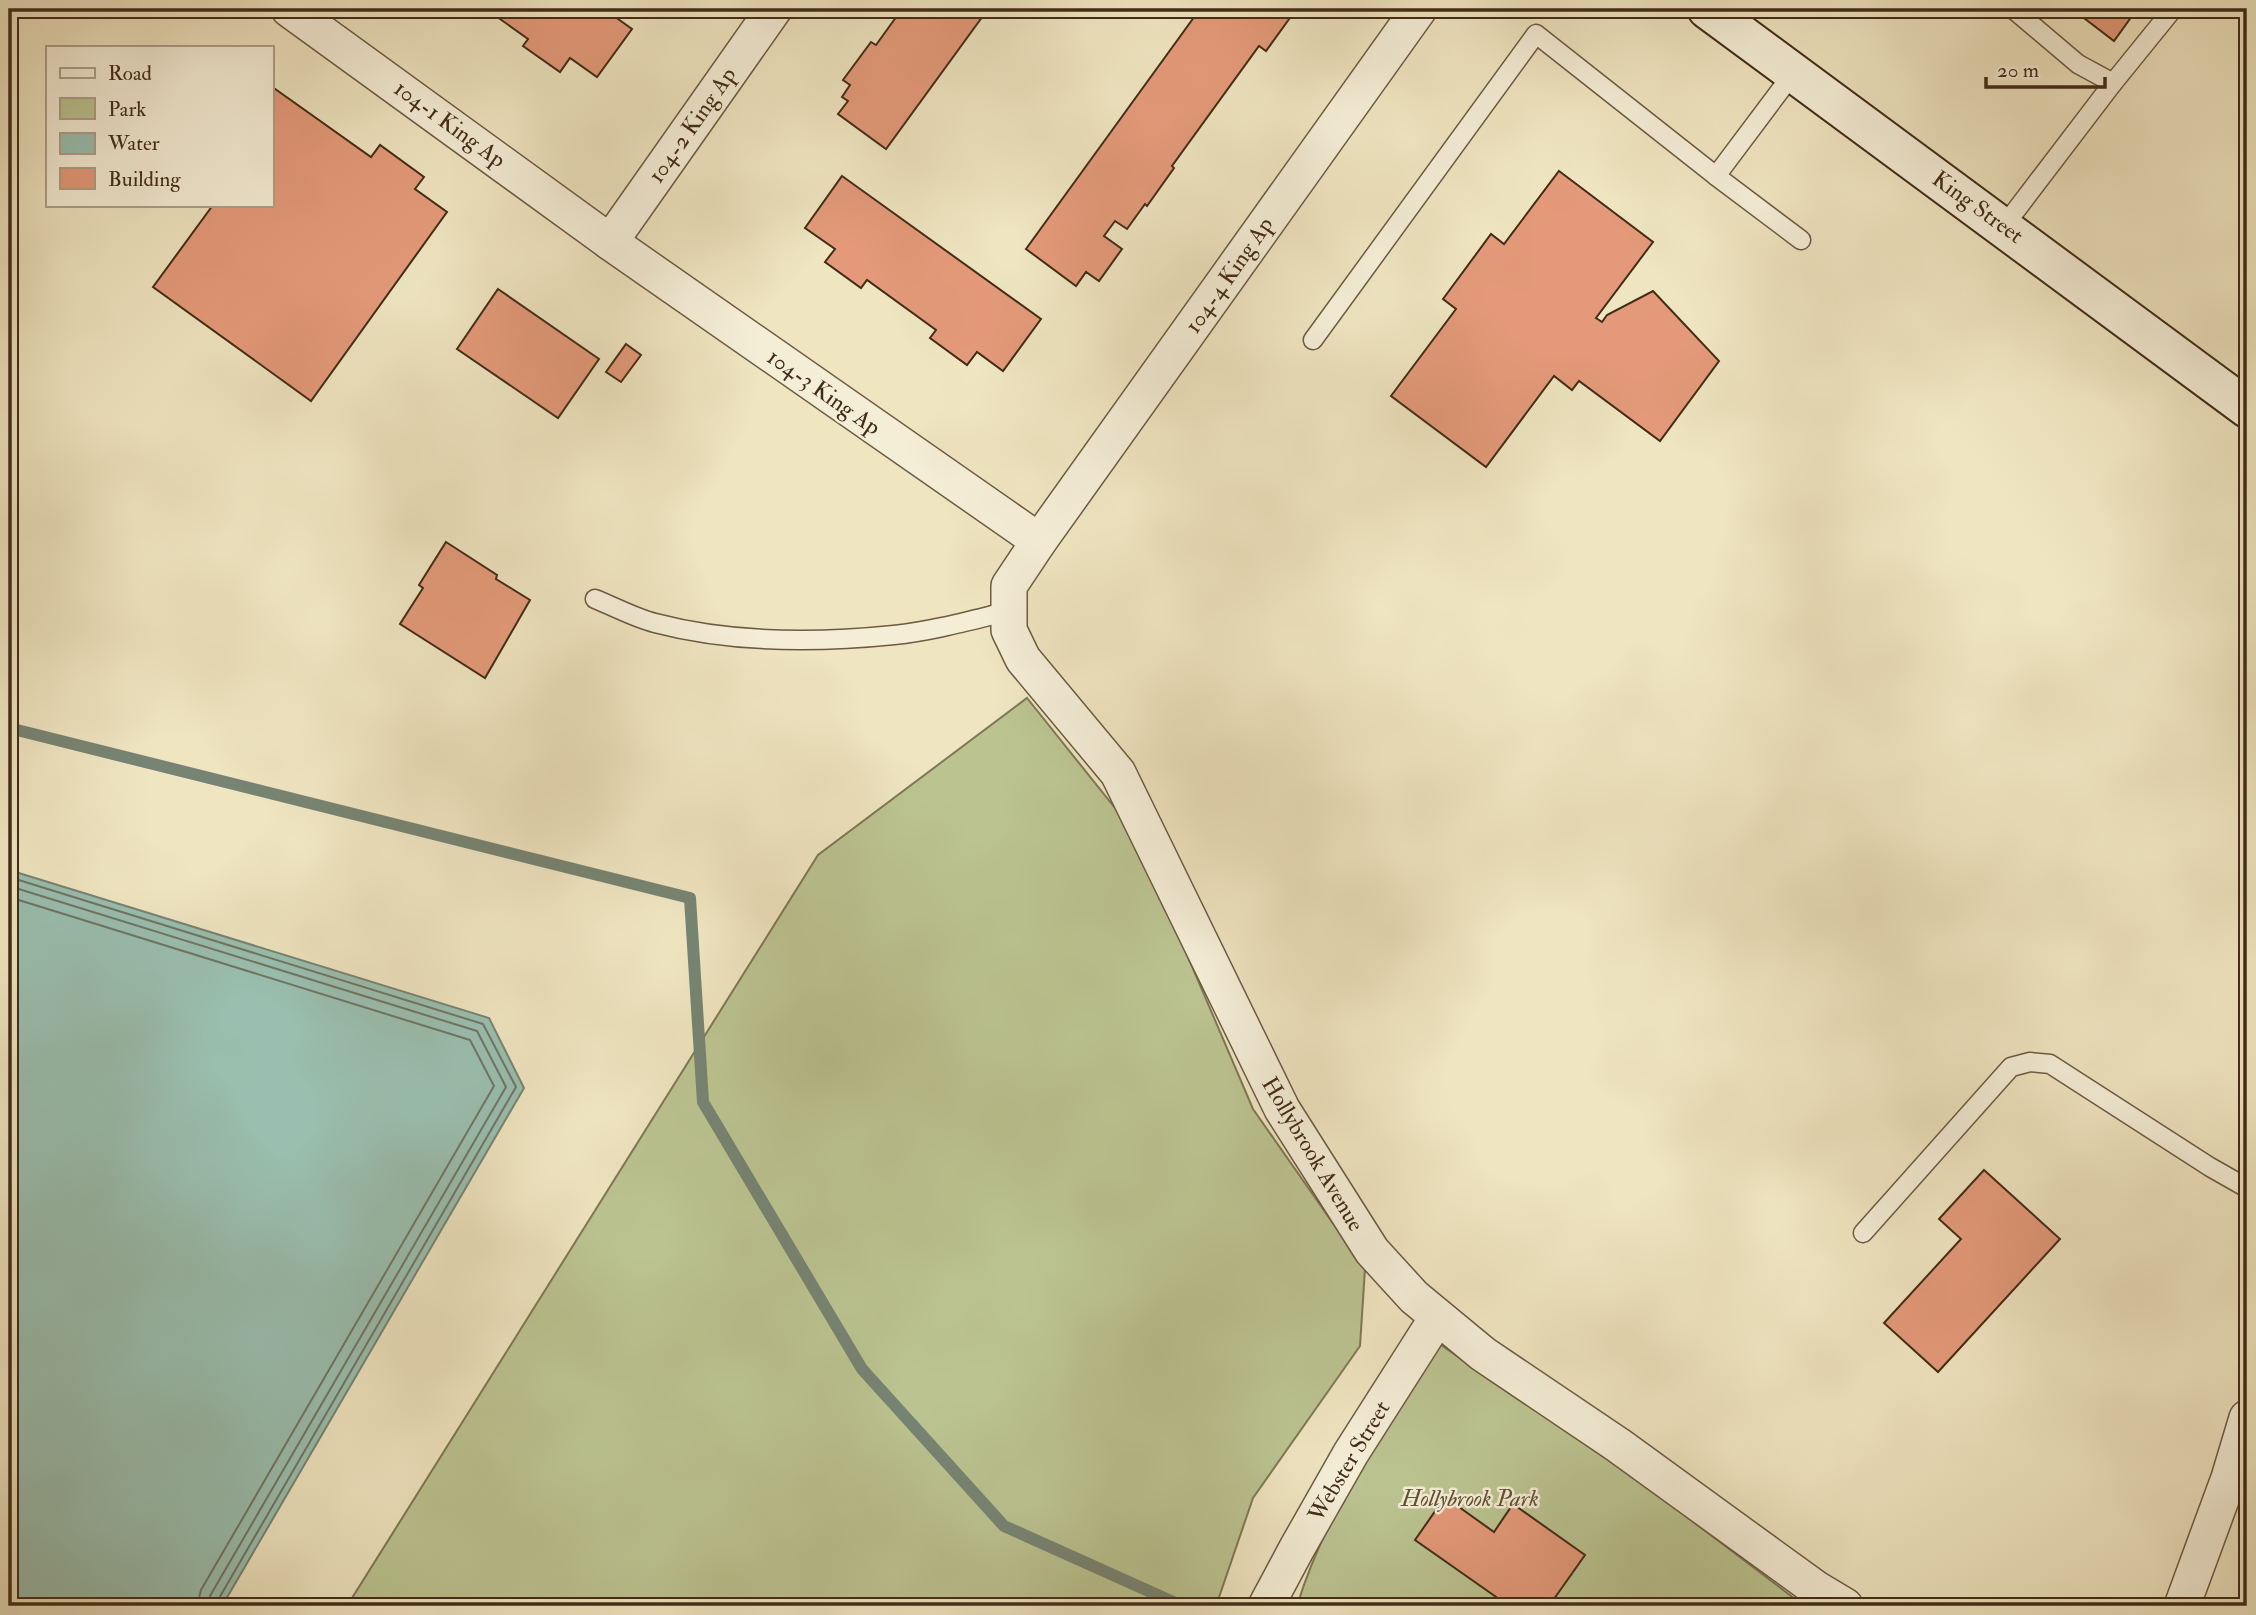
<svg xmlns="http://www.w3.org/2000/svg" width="2256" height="1615" font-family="'IM FELL Double Pica',serif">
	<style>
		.green { fill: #bbc491; stroke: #7e7854; stroke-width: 2 }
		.water { fill: #9abfb0; stroke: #778473; stroke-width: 2 }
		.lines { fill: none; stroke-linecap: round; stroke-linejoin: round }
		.shore { stroke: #6e7664; stroke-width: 2 }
		.stream { stroke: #778473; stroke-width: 12 }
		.building { fill: #e49a7a; stroke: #422c17; stroke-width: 2 }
		.lane-casing { stroke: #6d5a42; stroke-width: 21 }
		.street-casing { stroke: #6d5a42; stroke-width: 38 }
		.secondary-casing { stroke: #422c17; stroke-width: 42 }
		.lane { stroke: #f5eed7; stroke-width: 18 }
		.street { stroke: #f5eed7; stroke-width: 35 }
		.secondary { stroke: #f5eed7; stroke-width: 38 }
		.labels { text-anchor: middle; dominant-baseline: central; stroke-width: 5; stroke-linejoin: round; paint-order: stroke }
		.street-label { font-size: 23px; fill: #422c17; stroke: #f5eed7 }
		.park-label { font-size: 23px; font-style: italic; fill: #605236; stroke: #f5eed7 }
	</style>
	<rect width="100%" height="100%" fill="#efe5c1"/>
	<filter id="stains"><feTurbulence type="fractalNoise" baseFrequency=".00286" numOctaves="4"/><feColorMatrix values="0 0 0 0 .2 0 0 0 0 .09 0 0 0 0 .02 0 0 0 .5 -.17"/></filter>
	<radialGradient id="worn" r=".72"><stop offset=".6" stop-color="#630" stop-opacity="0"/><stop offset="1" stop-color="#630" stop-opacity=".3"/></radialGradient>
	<g class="green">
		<path d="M1027,698L1135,833L1253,1109L1365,1269L1360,1346L1253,1498L1216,1606H347L818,855Z"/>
		<path d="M1438,1343L1649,1488L1795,1599L1810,1606H1297C1326,1510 1386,1427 1438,1343Z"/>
	</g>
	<path class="water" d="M9,870L489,1018L524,1088L222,1606H9Z"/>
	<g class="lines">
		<g class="shore">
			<path d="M9,877L483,1024L516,1087L218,1600L216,1606"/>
			<path d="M9,886L477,1031L506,1087L210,1596L208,1606"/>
			<path d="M9,897L470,1040L494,1086L201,1590L197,1606"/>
		</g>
		<path class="stream" d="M9,728L690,898L703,1102L862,1369L1004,1526L1182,1606"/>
	</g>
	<g class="building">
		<path d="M486,9H604L632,29L597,77L570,58L560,72L523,46L528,39Z"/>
		<path d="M902,9H988L886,149L838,114L848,101L842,97L850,85L843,80L871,42L876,45Z"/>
		<path d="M1200,9H1286L1285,10L1292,15L1266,51L1259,46L1172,166L1174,168L1147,206L1145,204L1127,229L1115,221L1104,236L1122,249L1099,281L1086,272L1076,286L1026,249Z"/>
		<path d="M2084,9H2137L2114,41L2080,15Z"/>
		<path d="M271,86L371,157L380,145L424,177L415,189L447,212L311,401L153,287L213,205H271Z"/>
		<path d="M1559,171L1653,242L1596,318L1602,322L1607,315L1653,291L1719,361L1660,441L1579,381L1572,390L1554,376L1486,467L1391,396L1456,309L1443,299L1491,234L1504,244Z"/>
		<path d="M842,176L1041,319L1003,371L977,352L967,365L930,338L936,330L867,280L861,288L825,262L835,249L805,228Z"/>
		<path d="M498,289L599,359L558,418L457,349Z"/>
		<path d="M626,344L641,355L621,382L606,372Z"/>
		<path d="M446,542L497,575L496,579L530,600L485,678L400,624L423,588L419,585Z"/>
		<path d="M1984,1170L2060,1239L1938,1372L1884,1323L1961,1239L1939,1219Z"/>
		<path d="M1445,1497L1494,1532L1513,1504L1585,1555L1549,1606H1509L1415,1540Z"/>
	</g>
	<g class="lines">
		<defs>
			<g id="lane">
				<path d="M2113,83L2173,9"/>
				<path d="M1716,176L1801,240"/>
				<path d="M2004,226L2113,83L2078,64L2013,9"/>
				<path d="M1313,340L1536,34L1716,176L1794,72"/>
				<path d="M595,599C615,607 635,618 655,623C731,643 816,643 894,635C933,631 972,620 1009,611"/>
				<path d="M1863,1233L2011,1067L2030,1062L2050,1064L2210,1167L2247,1188"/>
			</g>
			<g id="street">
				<path d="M289,9L610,242L1039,541"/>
				<path d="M1419,9L1039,541L1009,586V630L1023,659L1118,773L1282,1109L1372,1251L1414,1297L1483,1354L1618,1445L1815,1588L1845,1606"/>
				<path d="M610,242L774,9"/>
				<path d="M1266,1606L1297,1548L1351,1453L1437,1318"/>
				<path d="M2182,1606L2229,1478L2247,1418"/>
			</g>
			<path id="secondary" d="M1707,9L2247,408"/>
		</defs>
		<use href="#lane" class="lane-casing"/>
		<use href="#street" class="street-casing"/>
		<use href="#secondary" class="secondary-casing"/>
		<use href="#lane" class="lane"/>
		<use href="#street" class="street"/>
		<use href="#secondary" class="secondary"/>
	</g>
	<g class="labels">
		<g class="street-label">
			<text transform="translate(450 124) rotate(36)">104-1 King Ap</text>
			<text transform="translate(692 125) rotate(-55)">104-2 King Ap</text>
			<text transform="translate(1978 207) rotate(36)">King Street</text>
			<text transform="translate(1229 275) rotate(-55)">104-4 King Ap</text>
			<text transform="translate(824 392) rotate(35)">104-3 King Ap</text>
			<text transform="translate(1313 1154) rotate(59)">Hollybrook Avenue</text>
			<text transform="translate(1349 1461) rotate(-59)">Webster Street</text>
		</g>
		<g class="park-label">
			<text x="1470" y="1498">Hollybrook Park</text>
		</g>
	</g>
	<rect width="2256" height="1615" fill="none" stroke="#efe5c1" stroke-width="35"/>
	<rect x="10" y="10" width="2235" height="1594" fill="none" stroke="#422c17" stroke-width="3.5"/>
	<rect x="18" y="18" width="2221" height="1580" fill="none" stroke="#422c17" stroke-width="2"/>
	<rect x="46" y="46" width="228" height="161" fill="#f5eed7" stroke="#ada08a" stroke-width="2"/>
	<rect x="60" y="68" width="35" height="10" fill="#f5eed7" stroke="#ada08a" stroke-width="2"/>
	<text x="108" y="80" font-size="21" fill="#422c17">Road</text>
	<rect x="60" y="98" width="35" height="21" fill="#bbc491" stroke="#ada08a" stroke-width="2"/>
	<text x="108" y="116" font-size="21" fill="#422c17">Park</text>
	<rect x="60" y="133" width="35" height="21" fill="#9abfb0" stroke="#ada08a" stroke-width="2"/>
	<text x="108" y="150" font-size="21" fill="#422c17">Water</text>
	<rect x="60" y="168" width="35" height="21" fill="#e49a7a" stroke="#ada08a" stroke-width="2"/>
	<text x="108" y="186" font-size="21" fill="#422c17">Building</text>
	<path d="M1986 77v10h119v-10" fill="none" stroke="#422c17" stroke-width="3.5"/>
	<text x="1997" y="77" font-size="21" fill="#422c17" stroke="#f5eed7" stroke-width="5" paint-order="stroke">20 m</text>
	<rect width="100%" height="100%" filter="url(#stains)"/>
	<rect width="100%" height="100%" fill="url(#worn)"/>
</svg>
